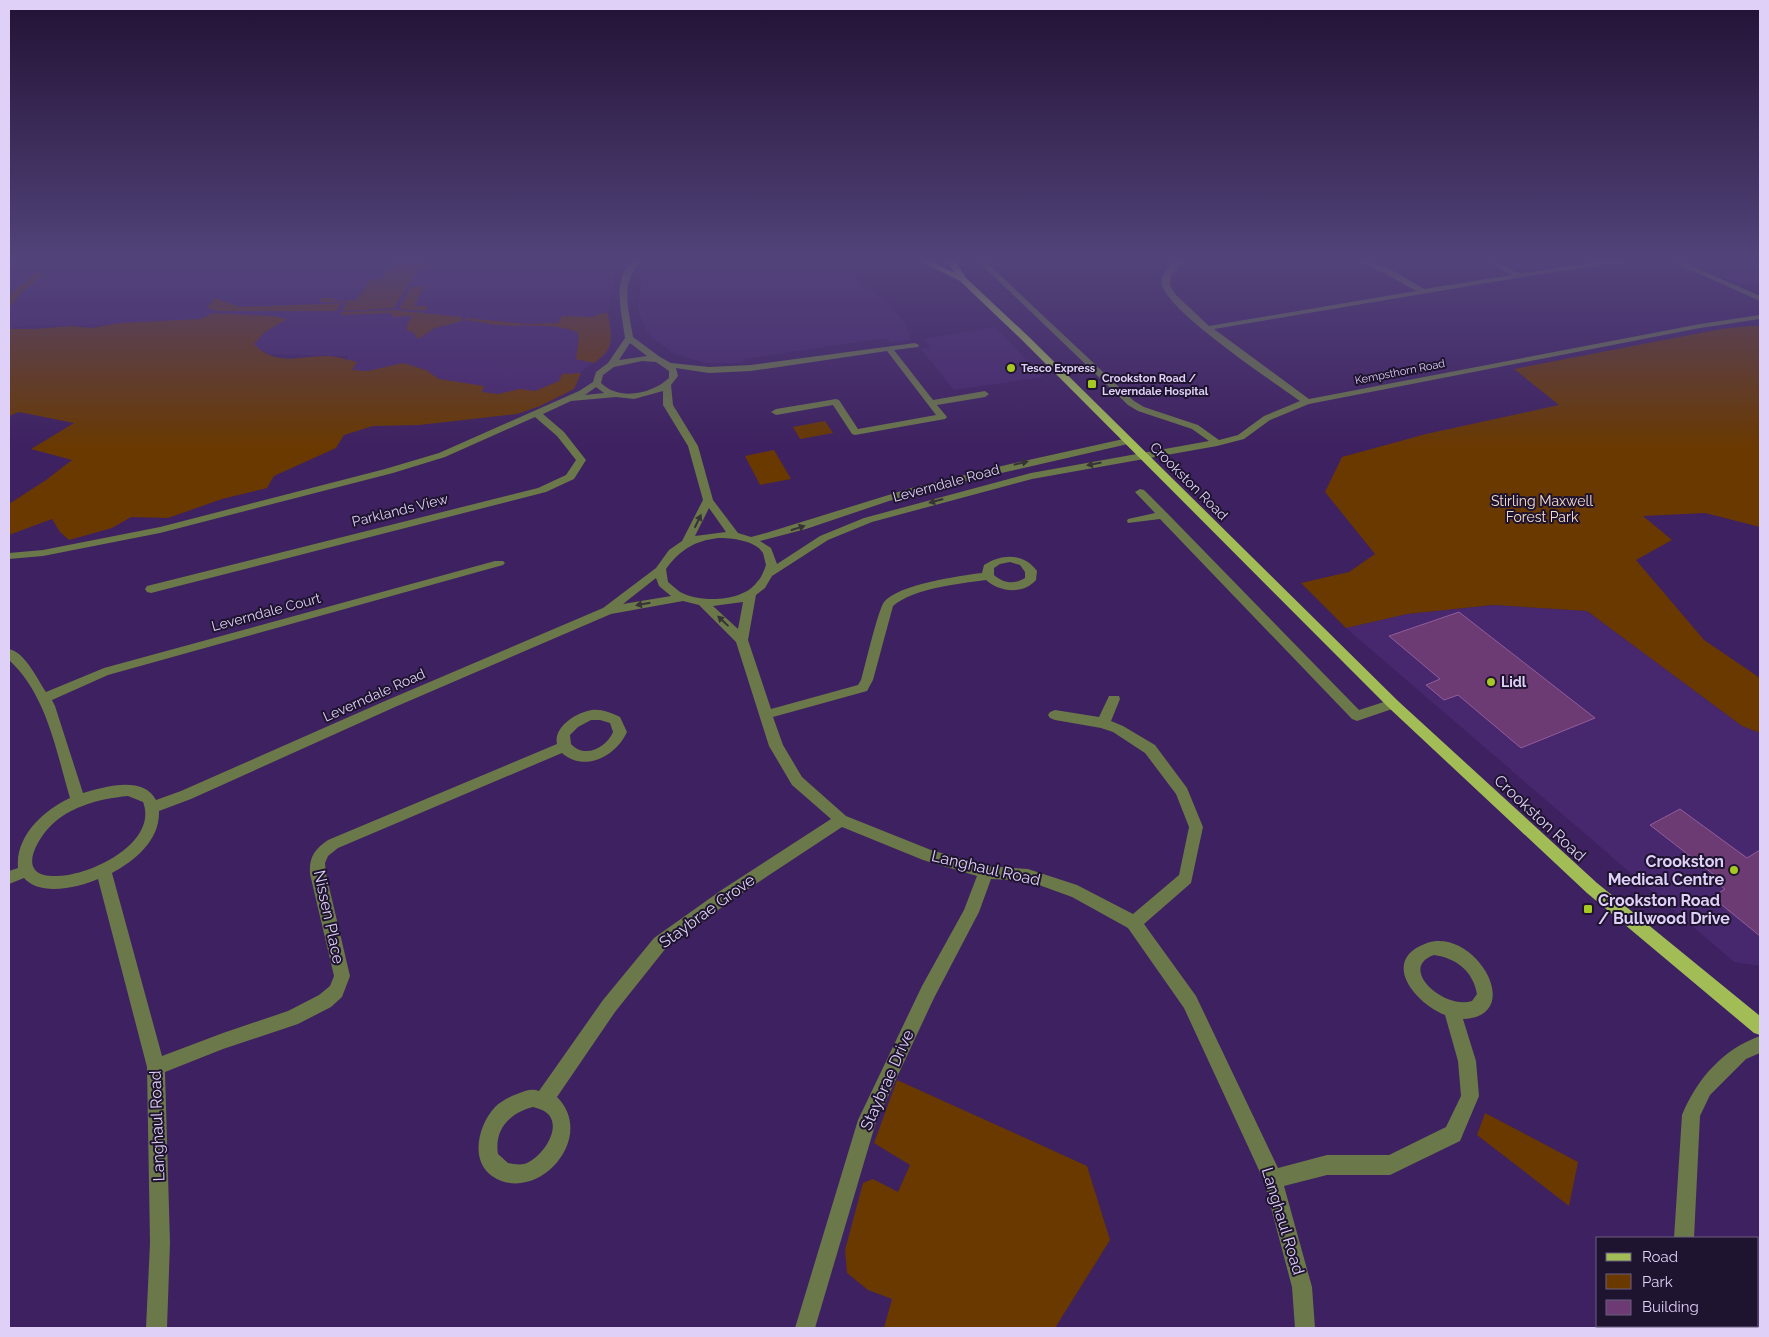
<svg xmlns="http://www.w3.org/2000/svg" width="1769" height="1337" font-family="Raleway,sans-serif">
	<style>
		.built { fill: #47276d }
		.green { fill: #693900 }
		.building { fill: #6c3b74; stroke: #915d99 }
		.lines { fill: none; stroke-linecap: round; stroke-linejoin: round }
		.minor { fill: #6b7849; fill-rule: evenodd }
		.major { fill: #a2bd56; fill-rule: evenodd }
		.oneway { fill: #363237 }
		.poi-dot { fill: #a6c822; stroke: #1f142f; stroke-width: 2 }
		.labels { text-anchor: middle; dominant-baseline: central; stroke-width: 4; stroke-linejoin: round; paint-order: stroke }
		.far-poi-label { font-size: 11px; font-weight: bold; fill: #ded0f6; stroke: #1f142f; text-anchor: start }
		.far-street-label { font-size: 11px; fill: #ded0f6; stroke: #1f142f }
		.street-label { font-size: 14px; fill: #ded0f6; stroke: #1f142f }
		.park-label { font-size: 14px; fill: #f5ddc9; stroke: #1f142f }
		.poi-label { font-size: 14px; font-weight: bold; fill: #ded0f6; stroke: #1f142f; text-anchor: start }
		.near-street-label { font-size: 16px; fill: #ded0f6; stroke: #1f142f }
		.near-poi-label { font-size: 16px; font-weight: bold; fill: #ded0f6; stroke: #1f142f; text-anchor: end }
	</style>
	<rect width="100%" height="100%" fill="#3e2160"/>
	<g class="built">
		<path d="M9,261H624L615,274L608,312L612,339L609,349L605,355L583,370L576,379L540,403L347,372L348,356L270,354L196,322L9,327Z"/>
		<path d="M651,261H775L848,274L885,300L905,323L911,340L891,343L887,339H880L810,349L743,359V363H707L675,354L652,338L646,329L639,314V298L642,273Z"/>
		<path d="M1687,261H1760V284H1740Z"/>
		<path d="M995,327L1043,377L954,390L921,349L930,347L924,339Z"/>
		<path d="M1493,605L1587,611L1742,726L1760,733V966L1734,962L1346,628L1407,614Z"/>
	</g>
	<g class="green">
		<path d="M394,261H426L430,264L417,271L394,308L342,311L347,302H320V298H335L334,301L356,300L371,279H382Z"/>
		<path d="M36,273L45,274L22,292L9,308V295Z"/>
		<path d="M425,286L414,306H428L425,311L399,309L411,287Z"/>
		<path d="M215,298L240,307L342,303L336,311H215L207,307Z"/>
		<path d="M395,310L462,317V321L435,328L418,339L412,331H406L408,327H406L412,316L391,317L393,313L340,315L341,312Z"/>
		<path d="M212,313L273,316L287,319L265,332L254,344C277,368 302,355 330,356C339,357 348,360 357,362L352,370L368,371L403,363L426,370L439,379L484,386L482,392L498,394L520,389L535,391L559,381L562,374L581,373L574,389L540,406L517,414L419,425L373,426L344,435L336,448L274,476L267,488L222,499L168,518L131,517L112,528L69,540L60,532L52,519L9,535V504L46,480L72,460L31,449L74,423L19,412L9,416V329H35L71,326L92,328L119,323L201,319Z"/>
		<path d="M602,313H608C611,336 617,347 594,363L576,359L579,337L577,332C551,322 526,327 500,325C488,325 478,320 466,321V318L525,324L558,323L562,316L592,317Z"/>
		<path d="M1750,326H1760V527L1705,513L1643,516L1672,540L1636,560L1704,640L1760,678V733L1742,726L1587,611L1493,605L1407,614L1346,628L1301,583L1349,572L1375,554L1325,492L1342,457L1426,434L1559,405L1514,369L1721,329Z"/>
		<path d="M825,421L833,433L800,439L793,427Z"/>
		<path d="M774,450L791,479L760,485L745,456Z"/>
		<path d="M897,1080L1087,1166L1110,1240L1055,1328H884L892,1299L868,1290L847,1273L845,1250L863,1183L873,1179L898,1192L910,1165L874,1143Z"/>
		<path d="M1485,1113L1578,1162L1569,1206L1477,1135Z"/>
	</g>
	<g class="building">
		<path d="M1459,612L1595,718L1521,748L1458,695L1444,700L1426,685L1440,679L1389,636Z"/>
		<path d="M1680,809L1747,858L1760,850V936L1712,897L1725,889L1718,884L1722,881L1650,825Z"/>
	</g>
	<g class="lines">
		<g class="minor">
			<path d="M633,261H641C619,284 629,309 633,337L660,357L671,363L709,367L751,365L915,343L919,345L918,347L894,350L933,400L985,391L989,394L985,397L937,405L947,417L945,419L855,435L852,434L833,405L776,415L771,412L776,409L836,399L839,400L858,429L936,415L887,351L751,371L709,373L676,368L678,376L671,385L673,405L698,446L713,500L738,533L751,537L766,533L911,488L1006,465L1128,438L1133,441L1128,444L949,485L889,501L806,529L760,541L771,548L777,564L820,536L864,518L1031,473L1209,441L1192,429L1138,411L1128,405L978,261H985L1134,401L1144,407L1198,425L1219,440L1238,435L1264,416L1300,401C1271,380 1174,316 1162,286C1159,277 1169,266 1176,261H1184L1171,275L1170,286L1176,295L1209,326L1416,291L1386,274L1357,261H1366L1392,270L1424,289L1512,275L1487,261C1500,261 1511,274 1523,273C1558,270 1592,258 1628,261L1624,263L1558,271L1214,329L1309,399L1700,324L1760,315V319L1700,328L1309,404L1270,420L1244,439L1217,446L1032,479L872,522L828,540L772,576L765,588L756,595L748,640L771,709L858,685L861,680C865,666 878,610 884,602C899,584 959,576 982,573L984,565C1002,553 1024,553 1037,571L1036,580C1023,595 999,592 986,580C958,584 914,588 893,606L873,680L867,691L773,717L783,745L802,777L846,816L931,850L986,866L1028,869L1077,885L1133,914L1179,875L1189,827L1176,794L1145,753L1113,732L1101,728L1055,720L1050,718L1048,715L1050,712L1055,710L1099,717L1109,696H1119L1120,699L1111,721L1123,726L1155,745L1187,788L1203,827L1191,883L1144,924L1196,996L1278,1168L1327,1155H1389L1446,1127L1461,1096L1458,1061L1445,1015C1415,1003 1379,960 1427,943C1475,927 1527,1016 1463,1019L1476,1061L1479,1096L1460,1141L1390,1175H1327L1284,1186L1312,1287L1315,1328H1295L1292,1287L1264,1181L1184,1008L1128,928L1072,897L1028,881L991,879L979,912L934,998L876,1122L815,1328H795L858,1120L922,986L964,910L977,876L923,860L842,827L733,899L666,948L615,1012L557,1097C598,1138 536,1206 492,1176C469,1160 479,1124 495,1107C501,1101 509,1097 517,1094C525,1091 531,1088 539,1091L603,1000L654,938L723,889L831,819L792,785L769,746L736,642L699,605L683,601L611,614L395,707L191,799L159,811C160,840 136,860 112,873L162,1056L223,1033L288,1011L319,995L330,986L334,976L310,874C309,857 314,850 328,840L557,744C553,727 577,712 592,710C602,709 611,713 620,717L627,732C616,756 585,773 562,753L338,848L328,856L325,863L326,874L350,976L342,997L331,1007L298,1024L223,1049L165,1072L170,1243L167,1328H146L150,1243L147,1067L98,879C80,887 40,897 24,878L9,884V871L18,868C15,836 44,810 70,798C56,751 47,695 9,660V649C26,653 37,679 46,692L104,668L495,561H503L505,563L503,565L108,675L52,700L55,706L83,793C104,787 143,775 156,800L181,791L385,701L603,608L656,568L669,550L682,541L703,500L688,446L663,405V391L634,399L616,397L571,401L543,414L564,432L586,460L574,479L546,492L151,593L147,592L145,589L147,586L538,488L566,475L576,460L557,436L535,417L445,457L393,473L160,533L43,556L9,559V553L43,550L160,527L385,469L439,453L579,391L593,382L596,372L608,363L625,338C622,313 611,279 633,261ZM630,343L647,356L619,360ZM642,361L656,362L669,371V378C652,394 619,401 601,383L603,375L614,367ZM596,387L604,393L585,395ZM709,508L726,532L695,536ZM718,538C731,538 755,540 763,553C764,557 765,561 766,565C764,571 761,578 757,582C743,602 700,603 680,592C676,589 672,585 668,582L666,569C680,550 694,541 718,538ZM1010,562L1020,565L1025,572V578C1014,585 1003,583 994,575V568L1000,564ZM656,578L659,586L671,596L623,604ZM743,602L738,629L713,606ZM591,720H600L610,723L613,732C606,748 585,759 571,744L570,735L578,727ZM128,796L143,802C160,846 78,883 44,875C21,869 37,842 46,831C66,807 98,799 128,796ZM1434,955C1456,958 1473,971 1477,994L1472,1001C1444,1010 1397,968 1434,955ZM533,1107C536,1108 541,1109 544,1111C566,1124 542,1159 524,1164C519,1165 513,1164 508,1163L498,1154C494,1129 510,1113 533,1107Z"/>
			<path d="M1671,261H1680L1760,296V301Z"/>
			<path d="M1140,489L1144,490L1167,513L1359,710L1393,699L1398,701L1399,704L1398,707L1357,721L1352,719L1160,519L1128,523L1127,521L1128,519L1155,513L1135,492Z"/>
			<path d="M1760,1036V1053L1746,1059L1710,1095L1700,1116L1694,1238H1674L1682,1115C1697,1079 1723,1049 1760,1036Z"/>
			<path d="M1667,1326H1688L1689,1328H1668Z"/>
		</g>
		<path class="major" d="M920,261H929L955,273L950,265L942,261L956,262L966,278L1028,336L1398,701L1597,883L1760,1016V1035L1754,1033L1587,893L1388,707L1022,340L960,281Z"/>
	</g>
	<defs><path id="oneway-solid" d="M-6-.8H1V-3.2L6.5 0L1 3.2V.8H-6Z" transform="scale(1.25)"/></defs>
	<g class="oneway">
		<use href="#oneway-solid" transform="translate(1021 463) rotate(-13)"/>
		<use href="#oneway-solid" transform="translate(1094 464) rotate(169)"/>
		<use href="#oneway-solid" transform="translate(936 501) rotate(165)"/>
		<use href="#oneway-solid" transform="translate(698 521) rotate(-64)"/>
		<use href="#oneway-solid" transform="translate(798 528) rotate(-18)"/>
		<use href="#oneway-solid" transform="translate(643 604) rotate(170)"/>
		<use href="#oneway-solid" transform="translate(723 621) rotate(-137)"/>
	</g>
	<linearGradient id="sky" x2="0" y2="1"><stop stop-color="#221235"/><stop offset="0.58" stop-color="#52437a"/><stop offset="1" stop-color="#52437a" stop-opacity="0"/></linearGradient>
	<rect width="1769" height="448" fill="url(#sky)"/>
	<g class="poi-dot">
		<circle cx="1011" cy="368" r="5"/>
		<rect x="1087" y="379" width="10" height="10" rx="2.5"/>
		<circle cx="1491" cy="682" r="5"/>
		<circle cx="1734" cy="870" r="5"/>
		<rect x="1583" y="904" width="10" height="10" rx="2.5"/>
	</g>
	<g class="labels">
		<g class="far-poi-label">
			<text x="1021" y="368">Tesco Express</text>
			<text x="1102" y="378">Crookston Road /<tspan x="1102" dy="13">Leverndale Hospital</tspan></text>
		</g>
		<g class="far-street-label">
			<text transform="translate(1400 372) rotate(-11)">Kempsthorn Road</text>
		</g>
		<g class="street-label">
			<text transform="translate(1189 481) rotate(45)">Crookston Road</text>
			<text transform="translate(946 483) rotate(-15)">Leverndale Road</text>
			<text transform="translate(400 510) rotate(-14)">Parklands View</text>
			<text transform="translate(266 612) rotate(-15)">Leverndale Court</text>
			<text transform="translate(374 695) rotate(-24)">Leverndale Road</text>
		</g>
		<g class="park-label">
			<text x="1542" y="501">Stirling Maxwell<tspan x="1542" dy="16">Forest Park</tspan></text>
		</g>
		<g class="poi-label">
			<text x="1501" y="682">Lidl</text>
		</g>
		<g class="near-street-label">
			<text transform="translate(1540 818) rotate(43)">Crookston Road</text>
			<text transform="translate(986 868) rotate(13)">Langhaul Road</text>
			<text transform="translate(707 911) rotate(-36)">Staybrae Grove</text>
			<text transform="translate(329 917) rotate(78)">Nissen Place</text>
			<text transform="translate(887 1080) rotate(-66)">Staybrae Drive</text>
			<text transform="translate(157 1126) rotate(-92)">Langhaul Road</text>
			<text transform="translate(1283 1221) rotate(73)">Langhaul Road</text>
		</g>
		<g class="near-poi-label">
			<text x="1724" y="861">Crookston<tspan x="1724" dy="18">Medical Centre</tspan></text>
			<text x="1598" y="900" text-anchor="start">Crookston Road<tspan x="1598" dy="18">/ Bullwood Drive</tspan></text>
		</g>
	</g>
	<rect width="1769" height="1337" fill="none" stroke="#ded0f6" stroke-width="20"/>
	<rect x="1596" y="1237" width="162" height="90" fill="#1f142f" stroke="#6b5f7f"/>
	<rect x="1606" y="1253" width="25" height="8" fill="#a2bd56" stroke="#6b5f7f"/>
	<text x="1642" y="1262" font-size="15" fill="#ded0f6">Road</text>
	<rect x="1606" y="1274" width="25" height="15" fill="#693900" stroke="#6b5f7f"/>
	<text x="1642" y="1287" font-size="15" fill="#ded0f6">Park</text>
	<rect x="1606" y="1300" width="25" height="15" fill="#6c3b74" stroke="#6b5f7f"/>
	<text x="1642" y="1312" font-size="15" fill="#ded0f6">Building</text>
</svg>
